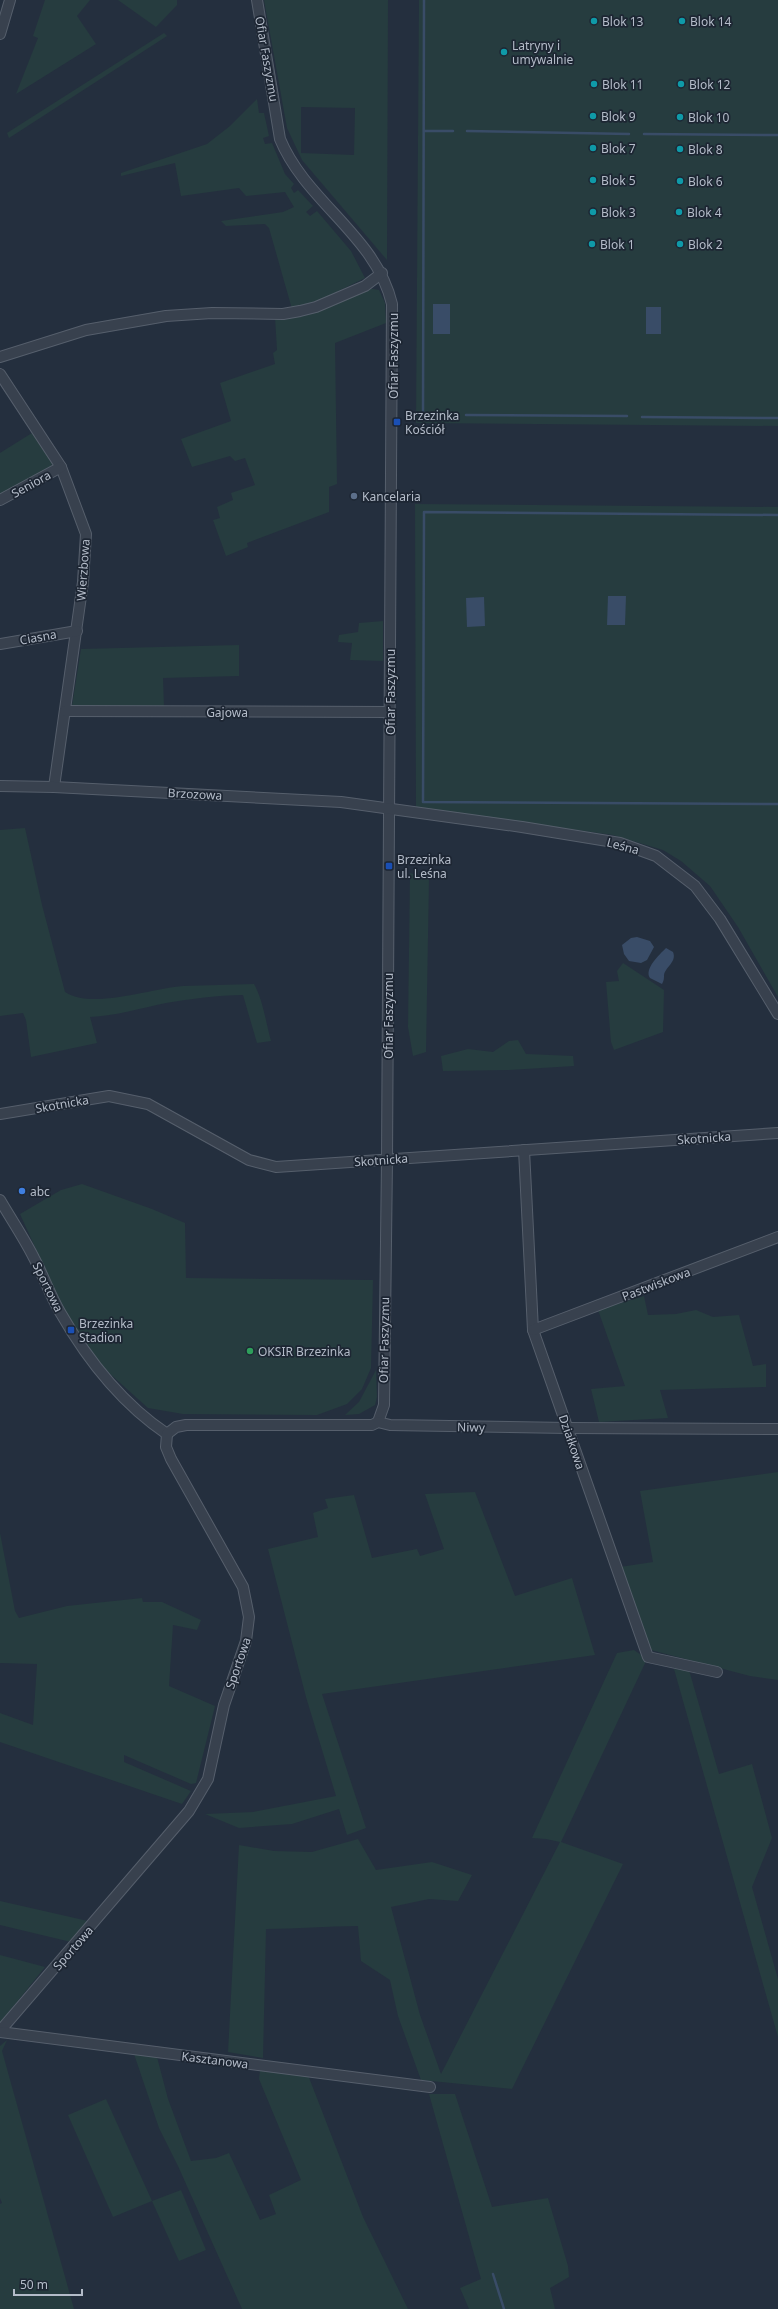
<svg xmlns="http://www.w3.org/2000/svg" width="778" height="2309" font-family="'Noto Sans',sans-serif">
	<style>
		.green { fill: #263c3f; fill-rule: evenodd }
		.water { fill: #394c67 }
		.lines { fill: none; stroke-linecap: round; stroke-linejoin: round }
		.stream { stroke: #394c67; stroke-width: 2.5 }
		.minor-casing { stroke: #565f6c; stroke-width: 12 }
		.minor { stroke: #38414e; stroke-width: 10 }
		.culture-dot { fill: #0f9aa8; stroke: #1d2633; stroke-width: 1.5 }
		.transit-dot { fill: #1a4fb4; stroke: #1d2633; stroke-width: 1.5 }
		.service-dot { fill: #5c6f8a; stroke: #1d2633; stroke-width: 1.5 }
		.shop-dot { fill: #3f7fe0; stroke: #1d2633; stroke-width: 1.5 }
		.leisure-dot { fill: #2e9e5b; stroke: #1d2633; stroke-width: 1.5 }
		.labels { text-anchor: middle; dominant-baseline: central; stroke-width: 3.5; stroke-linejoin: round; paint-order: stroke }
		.poi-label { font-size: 12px; fill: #b4bcc9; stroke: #1d2633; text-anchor: start }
		.street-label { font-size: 12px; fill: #b4bcc9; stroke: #1d2633 }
	</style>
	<rect width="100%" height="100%" fill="#242f3e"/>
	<g class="green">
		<path d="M45,0H90L77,16L96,44L16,94L38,38L33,36Z"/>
		<path d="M118,0H177V5L156,27Z"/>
		<path d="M264,0H388L387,260L302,160L287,128ZM301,107L355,108L354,155L301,153Z"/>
		<path d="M419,0H778V426L416,423Z"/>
		<path d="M164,33L167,36L9,138L7,133Z"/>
		<path d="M257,99L259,113H264L269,136L263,138L265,144L272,143L285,174L294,184L291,188L294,193L298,190L313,206L306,212L310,216L317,211L351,251L365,278L316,302L292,309L269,228L265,224L226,226L221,221L283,212L294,207L285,192L246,196L239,188L181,196L175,163L121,176V173L207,144L230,126Z"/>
		<path d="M367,288L379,290L385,303L386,323L335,343L337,484L329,487V512L247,543L248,547L226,556L213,520L220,518L217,507L233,500L231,493L255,485L245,458L235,461L230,456L192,467L181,439L231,421L220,383L275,364L273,353L277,350L275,317Z"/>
		<path d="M32,433L53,462L50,468L0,496V453Z"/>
		<path d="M415,504L778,507V997L738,927L710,886L681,861L663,850L613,835L416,808Z"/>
		<path d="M383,621V661L350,660L352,643L338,642L339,635L358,632L359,623Z"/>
		<path d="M239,645V676L163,678L164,708L72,706L81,649Z"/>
		<path d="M25,828L42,905L65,992C92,1010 152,988 183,986C207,985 231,985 254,984C263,1000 266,1023 271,1041L257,1043L243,995C218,995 191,999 166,1003C141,1008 116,1016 90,1017L97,1043L31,1057L26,1020L23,1013L0,1016V830Z"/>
		<path d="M410,873L429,879L426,1052L413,1056L408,1027Z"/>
		<path d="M623,963L664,990L663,1032L614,1050L611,1042L606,982L619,981L617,971Z"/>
		<path d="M518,1040L526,1054L573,1056L574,1066L509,1070L443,1071L441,1056L468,1049L493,1052L509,1041Z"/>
		<path d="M82,1184L152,1209L185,1223L186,1278L373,1280L371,1368L362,1389L347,1404L317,1415L183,1414L148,1408L98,1363L63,1309L20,1214L61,1190Z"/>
		<path d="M644,1296L648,1315L676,1314L696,1310L713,1317L739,1315L753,1366L766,1364V1387L660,1390L668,1418L599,1422L591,1389L625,1386L598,1310Z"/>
		<path d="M376,1370L377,1397L375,1405L359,1414L345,1415L359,1402Z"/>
		<path d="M778,1472V1680L750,1676L651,1650L646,1642L620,1567L653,1562L640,1491Z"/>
		<path d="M475,1492L515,1596L572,1578L595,1655L322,1694L366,1828L347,1835L339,1809L292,1824L239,1828L205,1814L253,1812L336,1796L306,1697L268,1549L318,1537L313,1513L328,1508L325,1499L354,1495L372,1558L417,1549L420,1556L444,1549L425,1494Z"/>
		<path d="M0,1533L15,1611L19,1618L67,1606L142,1598L143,1602H162L201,1620L197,1630L173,1625L169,1686L215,1706L196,1783L191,1784L124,1755V1762L191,1791L182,1804L0,1742V1713L33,1725L37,1664L0,1663Z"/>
		<path d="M634,1650L647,1659L561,1842L623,1864L512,2089L421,2080L398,2016L390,1980L361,1961L358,1926C327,1926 297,1929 266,1929L263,2058L228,2052L239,1845L274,1851L312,1852L358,1839L376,1870L432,1862L472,1875L458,1901L429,1899L391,1907L420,2015L441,2074L560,1842L546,1839L532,1838L617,1653Z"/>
		<path d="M674,1669L689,1670L719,1774L752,1764L772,1838L752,1887L778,1979V2037Z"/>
		<path d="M0,1901L88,1921L71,1942L0,1925Z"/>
		<path d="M0,1955L45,1967L0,2023Z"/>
		<path d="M7,2040L2,2051L74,2309H0V2204L2,2203L0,2198V2046Z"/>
		<path d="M134,2054L157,2057L168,2099L191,2161L216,2158L229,2153L260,2220L276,2214L269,2195L301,2180L259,2079L260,2070L308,2075L363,2217L408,2309H242L178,2166L159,2128Z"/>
		<path d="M429,2094H455L492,2207L548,2198L568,2266L569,2277L550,2288L555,2309H469L460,2288L481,2279Z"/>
		<path d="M106,2099L152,2201L181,2190L206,2250L179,2261L152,2201L113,2217L68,2115Z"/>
	</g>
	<g class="water">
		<rect x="433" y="304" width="17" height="30"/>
		<rect x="646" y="307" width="15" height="27"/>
		<path d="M608,596H626L625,625H607Z"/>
		<path d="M484,597L485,626L467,627L466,598Z"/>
		<path d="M637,937L650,941L654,947L647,960L641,963L629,961L624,954L622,945L631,938Z"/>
		<path d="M666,948L673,952C677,962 666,966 664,975C664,979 664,980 662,984L650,978C644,969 659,955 666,948Z"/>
	</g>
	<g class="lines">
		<g class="stream">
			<path d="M424,0L423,415H451"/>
			<path d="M424,131H453"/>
			<path d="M467,131L629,134"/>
			<path d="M644,134L778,135"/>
			<path d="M466,415L627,416"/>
			<path d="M642,417L778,418"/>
			<path d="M778,515L424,512L423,802L778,804"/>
			<path d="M493,2274L504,2309"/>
		</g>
		<defs>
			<g id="minor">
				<path d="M257,0L280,139C306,202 376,236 392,304L387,1160L384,1405L378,1422"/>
				<path d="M0,34L10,0"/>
				<path d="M0,357L86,330L166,316L212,313L283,314L300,311L316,307L365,286L382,273"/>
				<path d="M0,374L61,467L86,534L83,582L54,787"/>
				<path d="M0,500L61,467"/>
				<path d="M0,644L77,631"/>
				<path d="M65,711L389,712"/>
				<path d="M0,786L54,787L341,802L522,827L620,843L656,856L695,886L720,919L778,1014"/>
				<path d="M0,1114L109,1096L148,1104L249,1160L276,1167L778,1133"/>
				<path d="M524,1150L533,1330L648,1657L717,1672"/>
				<path d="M0,1200C11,1219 24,1238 34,1258C43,1275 50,1295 60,1312C88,1361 121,1403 167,1434"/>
				<path d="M533,1330L778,1237"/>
				<path d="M167,1434L176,1427L186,1425H372L378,1422L390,1425L568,1428L778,1429"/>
				<path d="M0,2031L189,1811L208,1779L224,1705L246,1641L249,1617L243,1587L171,1459L166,1447L167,1434"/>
				<path d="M0,2032L430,2087"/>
			</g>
		</defs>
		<use href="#minor" class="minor-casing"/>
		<use href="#minor" class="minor"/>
	</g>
	<g class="culture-dot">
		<circle cx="594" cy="21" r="4"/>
		<circle cx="682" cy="21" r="4"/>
		<circle cx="504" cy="52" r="4"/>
		<circle cx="594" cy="84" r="4"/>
		<circle cx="681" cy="84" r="4"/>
		<circle cx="593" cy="116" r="4"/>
		<circle cx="680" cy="117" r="4"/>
		<circle cx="593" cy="148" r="4"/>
		<circle cx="680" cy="149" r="4"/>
		<circle cx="593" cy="180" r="4"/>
		<circle cx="680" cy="181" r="4"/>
		<circle cx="593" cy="212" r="4"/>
		<circle cx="679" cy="212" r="4"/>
		<circle cx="592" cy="244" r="4"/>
		<circle cx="680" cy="244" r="4"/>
	</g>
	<g class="transit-dot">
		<rect x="393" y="418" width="8" height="8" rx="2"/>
		<rect x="385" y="862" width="8" height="8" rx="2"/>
		<rect x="67" y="1326" width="8" height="8" rx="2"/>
	</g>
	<circle class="service-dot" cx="354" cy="496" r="4"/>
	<circle class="shop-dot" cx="22" cy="1191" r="4"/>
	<circle class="leisure-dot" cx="250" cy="1351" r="4"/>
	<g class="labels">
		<g class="poi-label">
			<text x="602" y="21">Blok 13</text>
			<text x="690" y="21">Blok 14</text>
			<text x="512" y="45">Latryny i<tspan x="512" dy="14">umywalnie</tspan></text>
			<text x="602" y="84">Blok 11</text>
			<text x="689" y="84">Blok 12</text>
			<text x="601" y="116">Blok 9</text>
			<text x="688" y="117">Blok 10</text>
			<text x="601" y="148">Blok 7</text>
			<text x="688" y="149">Blok 8</text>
			<text x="601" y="180">Blok 5</text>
			<text x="688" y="181">Blok 6</text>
			<text x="601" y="212">Blok 3</text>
			<text x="687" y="212">Blok 4</text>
			<text x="600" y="244">Blok 1</text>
			<text x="688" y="244">Blok 2</text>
			<text x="405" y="415">Brzezinka<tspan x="405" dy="14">Kościół</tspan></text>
			<text x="362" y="496">Kancelaria</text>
			<text x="397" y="859">Brzezinka<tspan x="397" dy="14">ul. Leśna</tspan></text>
			<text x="30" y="1191">abc</text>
			<text x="79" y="1323">Brzezinka<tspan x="79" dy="14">Stadion</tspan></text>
			<text x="258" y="1351">OKSIR Brzezinka</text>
		</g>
		<g class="street-label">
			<text transform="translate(267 59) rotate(80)">Ofiar Faszyzmu</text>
			<text transform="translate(393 356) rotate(-90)">Ofiar Faszyzmu</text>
			<text transform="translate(31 484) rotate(-29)">Seniora</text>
			<text transform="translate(83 570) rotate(-86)">Wierzbowa</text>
			<text transform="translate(38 637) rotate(-10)">Ciasna</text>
			<text transform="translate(390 692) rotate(-90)">Ofiar Faszyzmu</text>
			<text x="227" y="712">Gajowa</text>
			<text transform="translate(195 794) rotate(3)">Brzozowa</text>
			<text transform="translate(623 846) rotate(15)">Leśna</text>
			<text transform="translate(388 1016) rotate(-90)">Ofiar Faszyzmu</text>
			<text transform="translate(62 1104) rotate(-10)">Skotnicka</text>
			<text transform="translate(704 1138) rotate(-4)">Skotnicka</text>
			<text transform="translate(381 1160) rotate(-4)">Skotnicka</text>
			<text transform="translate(656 1284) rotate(-21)">Pastwiskowa</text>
			<text transform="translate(48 1287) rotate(64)">Sportowa</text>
			<text transform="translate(384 1340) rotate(-89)">Ofiar Faszyzmu</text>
			<text transform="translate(471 1427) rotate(1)">Niwy</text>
			<text transform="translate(572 1442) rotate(71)">Działkowa</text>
			<text transform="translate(238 1663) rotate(-71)">Sportowa</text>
			<text transform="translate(73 1948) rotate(-49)">Sportowa</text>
			<text transform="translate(215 2060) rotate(7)">Kasztanowa</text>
		</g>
	</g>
	<path d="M14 2289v6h68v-6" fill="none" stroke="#b4bcc9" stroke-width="2"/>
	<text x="20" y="2289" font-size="12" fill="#b4bcc9" stroke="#1d2633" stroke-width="3" paint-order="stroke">50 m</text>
</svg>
